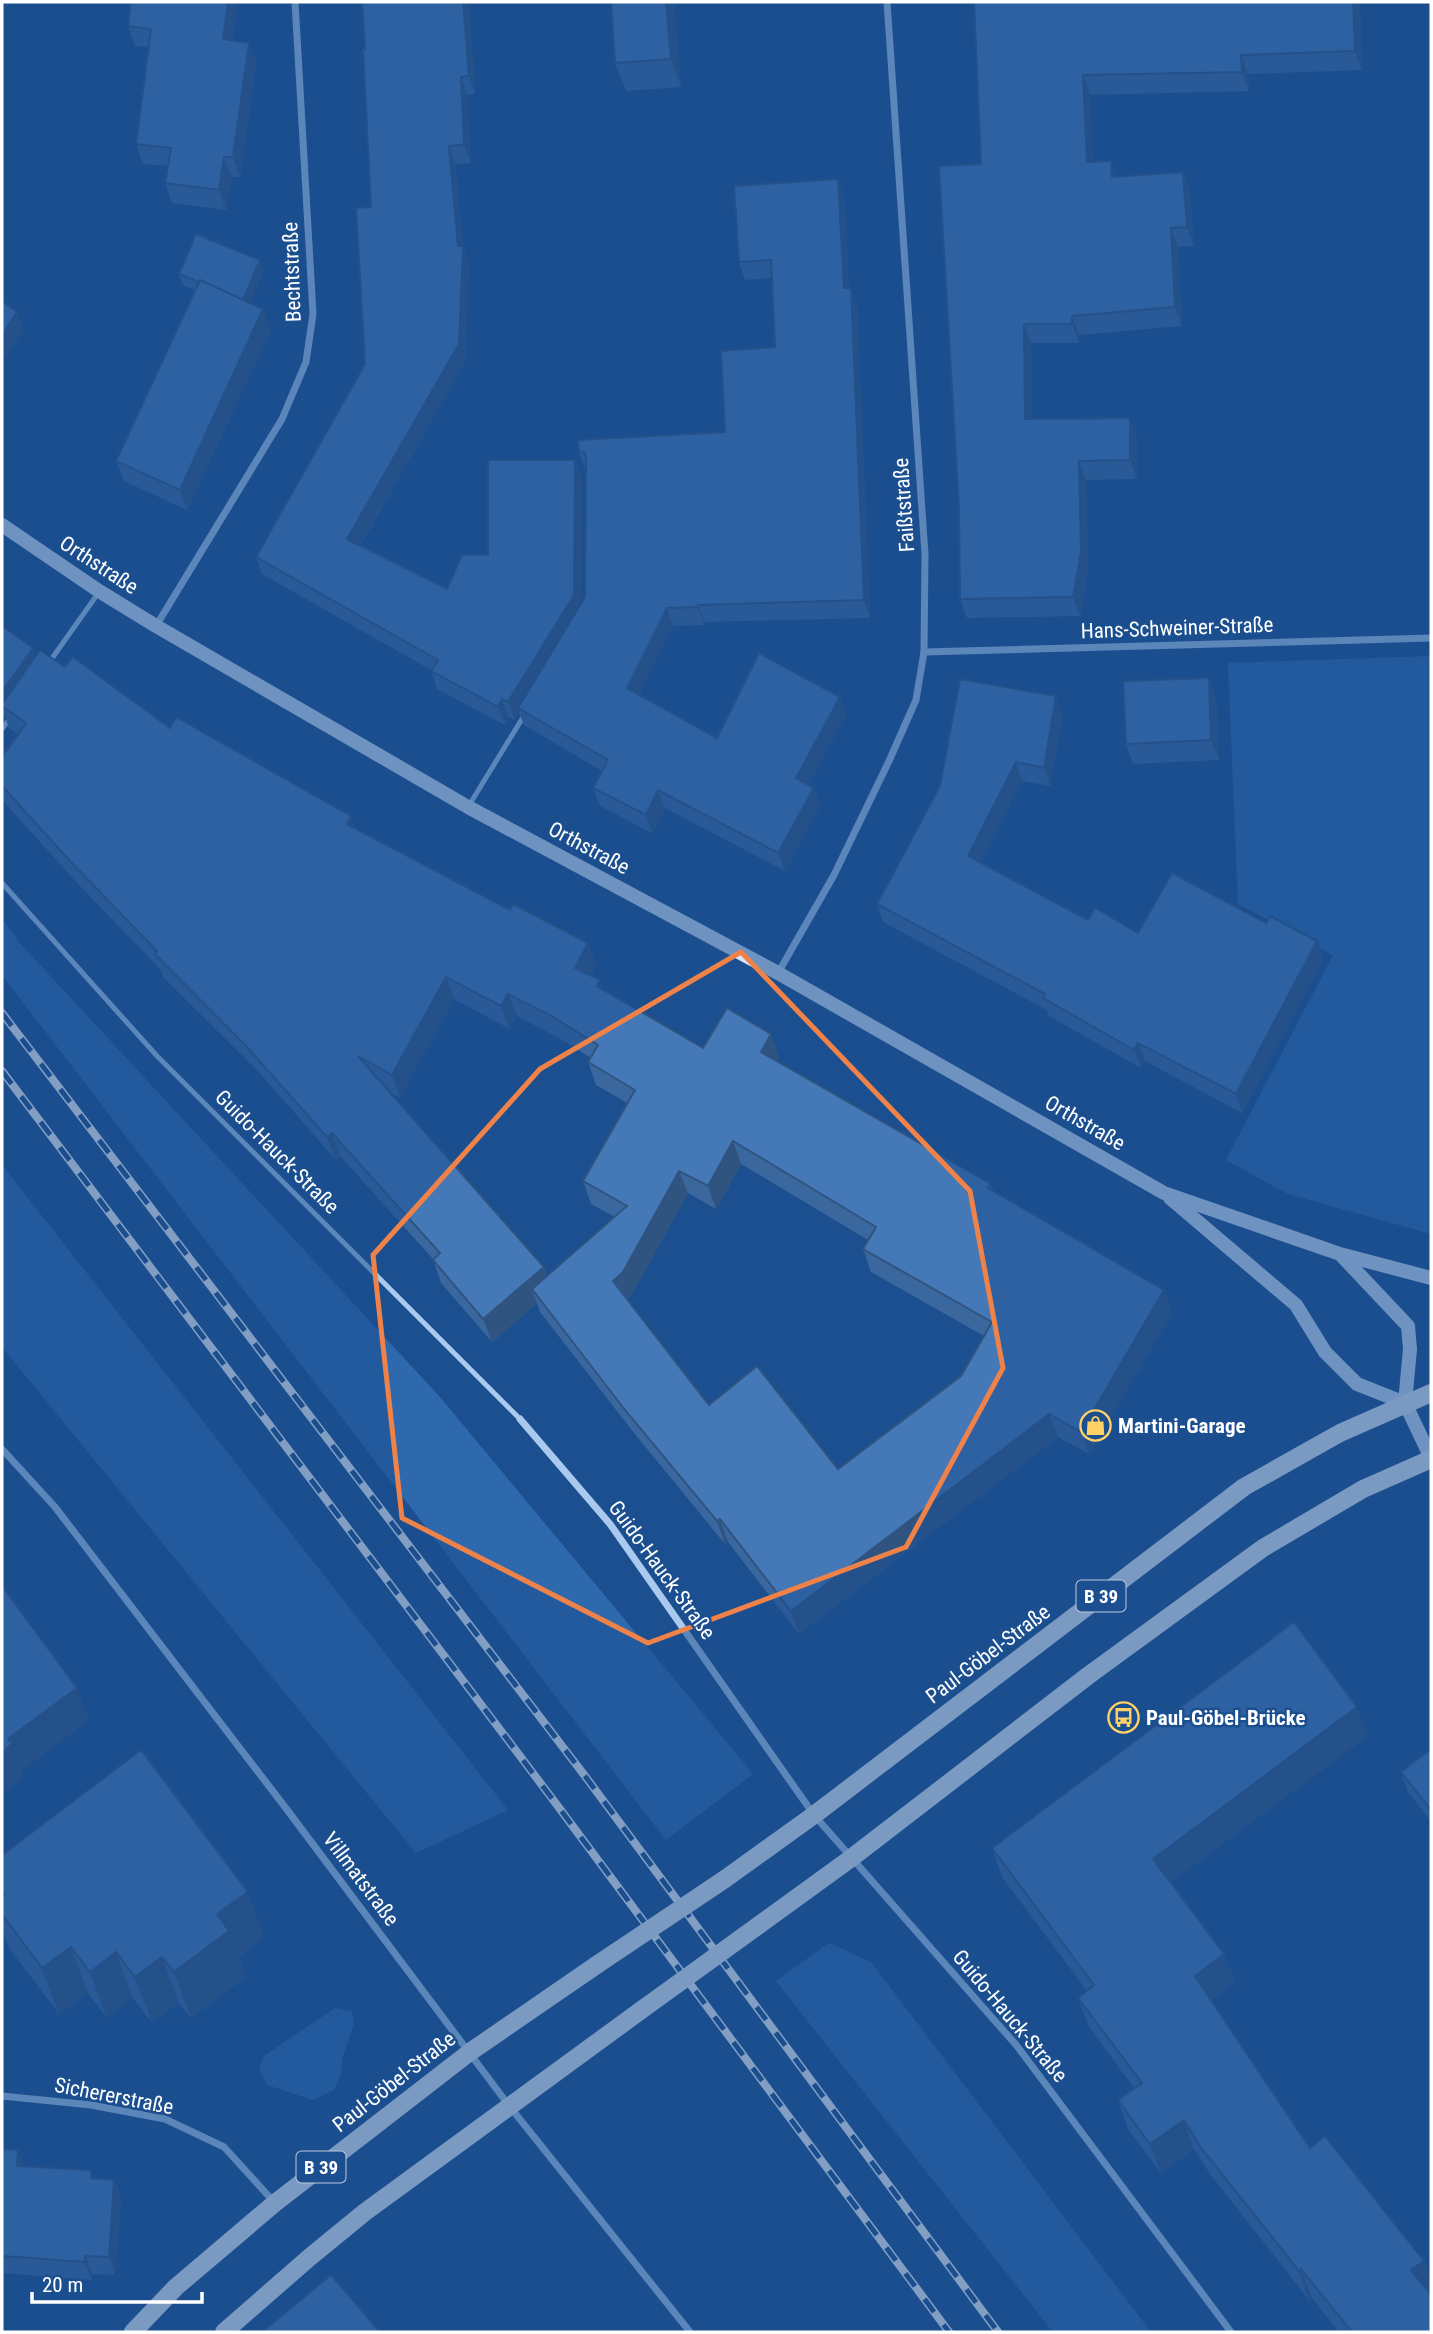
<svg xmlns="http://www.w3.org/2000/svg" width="1433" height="2334" font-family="'Roboto Condensed',sans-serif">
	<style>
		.green { fill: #2e69ad }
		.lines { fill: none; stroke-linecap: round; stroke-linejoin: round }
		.lane { stroke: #a9c9ee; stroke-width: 5 }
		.street { stroke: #a9c9ee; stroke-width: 7 }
		.secondary { stroke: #d6e6fa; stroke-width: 14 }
		.primary { stroke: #f0f6ff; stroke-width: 18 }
		.rail-casing { stroke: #fff; stroke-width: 8 }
		.rail { stroke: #1b4f8f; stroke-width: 5; stroke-dasharray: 16; stroke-linecap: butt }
		.primary-bridge { stroke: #f0f6ff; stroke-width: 18 }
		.wall { fill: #3a679d; fill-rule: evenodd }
		.shaded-wall { fill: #305480 }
		.building { fill: #4478b7; stroke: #305480; stroke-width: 2; fill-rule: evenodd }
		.marked { fill: none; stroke: #ee8249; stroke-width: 5; stroke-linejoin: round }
		.labels { text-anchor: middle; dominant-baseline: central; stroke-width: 5; stroke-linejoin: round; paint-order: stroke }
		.shield { fill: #1b4f8f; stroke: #bbcadd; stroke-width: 2 }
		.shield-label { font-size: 19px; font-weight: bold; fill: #fff }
		.street-label { font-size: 21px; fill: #fff; stroke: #1b4f8f }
		.poi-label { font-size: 21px; font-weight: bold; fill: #fff; stroke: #1b4f8f; text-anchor: start }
	</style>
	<rect width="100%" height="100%" fill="#1b4f8f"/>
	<g class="green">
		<path d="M1431,656V1234L1288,1194L1226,1160L1333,955L1238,904L1228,663Z"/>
		<path d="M2,919L18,941L440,1397L753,1774L666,1840L2,975Z"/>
		<path d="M2,1165L508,1810L416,1853L2,1347Z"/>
		<path d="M829,1943L871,1962L1151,2332H1053L776,1981Z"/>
		<path d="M335,2008L352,2011L354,2023L342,2059L341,2075L334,2090L313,2100L267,2085L259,2069L264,2056Z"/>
	</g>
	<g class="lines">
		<g class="lane">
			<path d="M48,664L99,592"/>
			<path d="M2,729L10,718"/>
			<path d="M468,807L525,714"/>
			<path d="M2,883L157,1056L520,1419"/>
		</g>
		<g class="street">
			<path d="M156,626L282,419L306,362L313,314L295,2"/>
			<path d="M924,652L1431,638"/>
			<path d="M778,973L834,875L889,761L916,700L924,652L925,554L887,2"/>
			<path d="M520,1419L610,1524L814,1815L1017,2046L1231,2332"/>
			<path d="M2,1449L55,1507L285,1807L510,2107L690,2332"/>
			<path d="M2,2096L91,2105L165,2119L224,2147L275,2203"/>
		</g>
		<g class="secondary">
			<path d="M2,525L99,591L156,626L468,807L778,973L1164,1193L1340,1254L1431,1278"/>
			<path d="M1170,1198L1296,1305L1325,1352L1357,1384L1405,1403"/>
			<path d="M1341,1255L1408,1326L1410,1349L1405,1403L1431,1458"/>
		</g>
		<g class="primary">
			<path d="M725,1879L814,1815L1244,1487L1340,1433L1431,1393"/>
			<path d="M759,1925L850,1859L1089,1675L1263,1548L1363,1489L1431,1459"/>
			<path d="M133,2332L176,2287L275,2203L470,2052L598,1964"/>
			<path d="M224,2332L310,2257L365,2212L640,2011"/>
		</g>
		<defs>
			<g id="rail">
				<path d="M2,1013L585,1776L998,2332"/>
				<path d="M2,1071L554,1801L949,2332"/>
			</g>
		</defs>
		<use href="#rail" class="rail-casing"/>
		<use href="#rail" class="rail"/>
		<g class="primary-bridge">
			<path d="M598,1964L725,1879"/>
			<path d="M640,2011L759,1925"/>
		</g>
	</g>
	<g class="wall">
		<path d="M362,2H469L475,94L467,95L471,163L455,164L463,247L469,264L465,362L360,546L447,589L488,555L575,460L582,478L581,603L585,597V469L579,451L725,432L775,347L771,278L745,280L739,262L844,197L849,288L857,305L870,618L705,622L704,625L673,626L639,695L717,738L846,715L808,785L814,788L820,806L785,871L665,808L652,833L600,806L593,788L602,771L524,725L519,713L515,720L509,717L505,725L437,689L431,670L262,574L256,557L365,364L371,207L365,49Z"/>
		<path d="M674,2L681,87L626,91L615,63Z"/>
		<path d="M974,2H1360L1362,70L1248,74L1249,91L1090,95L1093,162L1111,161L1117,176L1183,172L1190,191L1194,246L1178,247L1182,326L1079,335V343H1031L1032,419L1130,418L1137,437V479L1086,480L1088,571L1080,616L967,618L960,599L981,164Z"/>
		<path d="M128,26L249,43L256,63L240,177H232L226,210L172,203L165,183L168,166L143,164L136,144L149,47L135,46Z"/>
		<path d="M264,270L250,303L271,330L187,510L124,481L116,461L195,290L183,285L179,274Z"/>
		<path d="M2,626L33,648L36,656L65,667L170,728L351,816L355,828L510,910L588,943L596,965L591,976L603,989L703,1048L779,1057L777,1061L991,1184L993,1191L1164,1290L1172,1313L1089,1454L1058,1437L799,1634L728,1542L725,1544L634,1433L540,1312L537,1303L492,1342L441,1283L433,1259L340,1156L336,1160L258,1071L163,977L160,969L79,885L2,800V757L18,734L9,728L5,716L2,720ZM454,999L510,1029L517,1016L559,1038L591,1058L588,1062L596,1085L627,1103L583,1181L591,1204L615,1217L547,1276L544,1267L389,1092L400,1098ZM741,1164L868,1240L863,1249L871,1272L984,1336L961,1376L838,1469L709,1405L627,1299L632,1294L688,1193L716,1209Z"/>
		<path d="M1209,678L1216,698L1219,760L1133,764L1126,744Z"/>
		<path d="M1063,714L1050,786L1022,781L980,863L1088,920L1138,933L1324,959L1242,1113L1145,1061L1141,1068L1049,1016L1047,1010L883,922L877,904Z"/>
		<path d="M1357,1707L1368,1736L1171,1882L1224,1954L1235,1983L1211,2001L1310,2148L1424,2261L1431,2281V2292L1430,2293L1431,2332H1339L1312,2298L1309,2300L1210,2174L1194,2149L1161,2173L1128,2129L1118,2100L1134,2088L1089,2027L1078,1998L1087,1991L1002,1877L992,1848Z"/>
		<path d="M1431,1749V1821L1408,1792L1401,1772Z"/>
		<path d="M2,1855L264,1938L239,1957L246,1977L191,2018L179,2003L152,2023L133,1998L107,2018L88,1993L59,2014L9,1948L2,1927Z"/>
		<path d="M2,2149L24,2166L91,2170L94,2178L114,2180L121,2197L115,2275L92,2274V2280L2,2273Z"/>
	</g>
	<g class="shaded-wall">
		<path d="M228,2H238L230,59L223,39Z"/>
		<path d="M463,2H469L475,94L469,76Z"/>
		<path d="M666,2H674L681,87L671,59Z"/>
		<path d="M1353,2H1360L1362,70L1355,51Z"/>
		<path d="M249,43L256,63L240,177L233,157Z"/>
		<path d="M1241,55L1248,74L1249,91L1242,72Z"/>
		<path d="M1083,75L1090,95L1094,181L1087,162Z"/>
		<path d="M461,77L467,95L471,163L464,145Z"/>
		<path d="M449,146L455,164L463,247L469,264L465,362L353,557L347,539L458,246Z"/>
		<path d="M224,157L232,177L226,210L219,190Z"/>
		<path d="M1111,161L1118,180L1112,177Z"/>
		<path d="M1183,172L1190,191L1194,246L1187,227Z"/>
		<path d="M838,179L844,197L850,306L844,288Z"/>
		<path d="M1171,228L1178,247L1182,326L1175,307Z"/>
		<path d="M260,260L264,270L247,311L243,300Z"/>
		<path d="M851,288L857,305L870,618L864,600Z"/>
		<path d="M263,309L271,330L187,510L180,490Z"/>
		<path d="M17,312L24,330L2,362V335Z"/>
		<path d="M1072,316L1079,335V343L1072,324Z"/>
		<path d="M1024,324L1031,343L1032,439L1025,419Z"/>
		<path d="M2,368L5,377L2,382Z"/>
		<path d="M1130,418L1137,437V479L1130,460Z"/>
		<path d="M575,460L582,478L581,612L518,708L519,713L515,720L508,702Z"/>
		<path d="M1079,461L1086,480L1088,571L1080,616L1073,597Z"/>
		<path d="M698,605L705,622L704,625L698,607Z"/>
		<path d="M667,608L673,626L634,706L627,688Z"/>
		<path d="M33,648L40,667L2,706V691Z"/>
		<path d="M1209,678L1216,698L1219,760L1211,740Z"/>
		<path d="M1056,696L1063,714L1050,786L1044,768Z"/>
		<path d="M840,697L846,715L802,796L796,778Z"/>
		<path d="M502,699L509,717L505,725L498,707Z"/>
		<path d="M2,708L5,716L2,720Z"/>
		<path d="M1016,762L1022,781L974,875L968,856Z"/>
		<path d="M814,788L820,806L785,871L778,853Z"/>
		<path d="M658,790L665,808L652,833L646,815Z"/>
		<path d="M351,816L359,839L347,824Z"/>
		<path d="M1317,941L1324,959L1242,1113L1236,1094Z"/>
		<path d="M588,943L596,965L583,991L575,968Z"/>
		<path d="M446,977L454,999L400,1098L392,1075Z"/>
		<path d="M600,980L608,1003L597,986Z"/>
		<path d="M508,994L517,1016L510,1029L501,1006Z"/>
		<path d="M771,1034L779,1057L769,1074L761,1052Z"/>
		<path d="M1138,1043L1145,1061L1141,1068L1134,1050Z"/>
		<path d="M332,1133L340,1156L336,1160L327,1137Z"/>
		<path d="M733,1141L741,1164L716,1209L708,1186Z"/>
		<path d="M679,1171L688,1193L632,1294L621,1304L613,1281Z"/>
		<path d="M544,1267L552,1290L532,1289L537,1303L492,1342L483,1319Z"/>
		<path d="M1164,1290L1172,1313L1089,1454L1081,1432Z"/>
		<path d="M1049,1414L1058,1437L799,1634L791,1611Z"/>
		<path d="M720,1519L728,1542L725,1544L717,1521Z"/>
		<path d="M77,1688L89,1720L21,1771L24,1777L2,1793V1752L8,1739Z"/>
		<path d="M1357,1707L1368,1736L1164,1888L1153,1859Z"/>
		<path d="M248,1892L264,1938L239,1957L246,1977L191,2018L174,1972L217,1914Z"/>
		<path d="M71,1947L88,1993L59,2014L42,1968Z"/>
		<path d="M116,1952L133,1998L107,2018L90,1972Z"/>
		<path d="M1224,1954L1235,1983L1205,2005L1195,1976Z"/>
		<path d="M162,1957L179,2003L152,2023L135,1977Z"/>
		<path d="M1184,2120L1194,2149L1161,2173L1150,2144Z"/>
		<path d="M18,2150L25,2167L17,2166Z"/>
		<path d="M114,2180L121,2197L115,2275L109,2257Z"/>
		<path d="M85,2256L92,2274V2280L85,2262Z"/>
		<path d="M1424,2261L1431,2281V2292L1422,2299L1411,2270Z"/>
		<path d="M1301,2269L1312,2298L1309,2300L1299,2271Z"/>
	</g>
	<g class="building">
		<path d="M131,2H228L223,39L249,43L233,157H224L219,190L165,183L171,148L136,144L151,29L128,26Z"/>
		<path d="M362,2H463L469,76L461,77L464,145L449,146L458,246H463L459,344L347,539L447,589L462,555H488V460H575L574,595L508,702L502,699L498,707L431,671L438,660L256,557L365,364L356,208L371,207L363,49H365Z"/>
		<path d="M611,2H666L671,59L615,63Z"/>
		<path d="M974,2H1353L1355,51L1241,55L1242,72L1083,75L1087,162L1111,161L1112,177L1183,172L1187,227L1171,228L1175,307L1072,316V324H1024L1025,419L1130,418V460L1079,461L1081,552L1073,597L960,599L959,508L939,166L981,164Z"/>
		<path d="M838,179L844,288H851L864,600L698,605V607L667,608L627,688L717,738L759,653L840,697L796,778L814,788L778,853L658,790L646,815L593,788L608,760L518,708L585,597L586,456L584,452L579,451L578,440L725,432L721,351L775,347L771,260L739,262L734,186Z"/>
		<path d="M196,234L260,260L243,300L200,280L199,282L179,274Z"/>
		<path d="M200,280L263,309L180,490L116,461Z"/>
		<path d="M2,301L17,312L2,335Z"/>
		<path d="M2,626L33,648L2,691Z"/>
		<path d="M40,650L65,667L73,657L170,728L176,717L351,816L347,824L510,910L513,904L588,943L575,968L600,980L597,986L703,1048L727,1008L771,1034L761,1052L991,1184L988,1188L1164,1290L1081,1432L1049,1414L791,1611L720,1519L717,1521L625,1410L532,1289L627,1206L583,1181L635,1090L588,1062L598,1045L550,1015L508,994L501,1006L446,977L392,1075L358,1056L544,1267L483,1319L433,1260L440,1253L332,1133L327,1137L249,1049L155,954L157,951L71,862L2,786V757L26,723L2,706V704ZM733,1141L876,1227L863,1249L992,1322L961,1376L838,1469L757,1366L709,1405L613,1281L623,1272L679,1171L708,1186Z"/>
		<path d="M1209,678L1211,740L1126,744L1123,681Z"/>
		<path d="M960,679L1056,696L1044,768L1016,762L968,856L1088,920L1095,908L1138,933L1172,873L1266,923L1270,916L1317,941L1236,1094L1138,1043L1134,1050L1043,998L1045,994L877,904L940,786Z"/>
		<path d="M2,1586L77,1688L8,1739L12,1744L2,1752Z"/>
		<path d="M1294,1622L1357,1707L1153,1859L1224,1954L1195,1976L1310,2148L1325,2136L1424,2261L1411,2270L1431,2295V2332H1352L1301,2269L1299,2271L1199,2145L1184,2120L1150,2144L1118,2100L1142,2083L1078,1998L1094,1985L992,1848Z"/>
		<path d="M1431,1749V1810L1401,1772Z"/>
		<path d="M141,1750L248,1892L217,1914L229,1931L174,1972L162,1957L135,1977L116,1952L90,1972L71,1947L42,1968L2,1914V1895L4,1894L2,1891V1855Z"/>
		<path d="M2,2149L18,2150L17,2166L91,2170V2178L114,2180L109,2257L85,2256V2262L2,2256Z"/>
		<path d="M331,2275L380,2332H262Z"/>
	</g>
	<path d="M0 0H1433V2334H0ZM741,952L970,1191L1003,1368L906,1547L648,1643L402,1518L373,1255L540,1069Z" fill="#1b4f8f" fill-opacity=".55" fill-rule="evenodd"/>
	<path class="marked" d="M741,952L970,1191L1003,1368L906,1547L648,1643L402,1518L373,1255L540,1069Z"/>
	<defs>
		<symbol id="shop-ring" viewBox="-11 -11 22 22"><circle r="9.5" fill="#1b4f8f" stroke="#ffd166" stroke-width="1.5"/><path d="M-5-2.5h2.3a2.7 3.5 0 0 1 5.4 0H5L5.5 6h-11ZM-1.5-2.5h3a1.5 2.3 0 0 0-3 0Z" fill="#ffd166"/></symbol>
		<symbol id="bus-ring" viewBox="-11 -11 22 22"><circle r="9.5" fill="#1b4f8f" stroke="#ffd166" stroke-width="1.5"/><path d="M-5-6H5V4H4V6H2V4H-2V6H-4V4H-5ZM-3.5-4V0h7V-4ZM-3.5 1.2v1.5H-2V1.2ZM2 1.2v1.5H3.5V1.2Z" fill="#ffd166"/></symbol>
	</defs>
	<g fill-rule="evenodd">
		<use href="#shop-ring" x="1078" y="1408" width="35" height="35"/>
		<use href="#bus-ring" x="1106" y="1700" width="35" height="35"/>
	</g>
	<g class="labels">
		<g class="shield">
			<rect x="1076.5" y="1580.5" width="49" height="31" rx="5"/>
			<rect x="296.5" y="2151.5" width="49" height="31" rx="5"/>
		</g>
		<g class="shield-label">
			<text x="1101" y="1596">B 39</text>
			<text x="321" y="2167">B 39</text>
		</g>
		<g class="street-label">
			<text transform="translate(292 272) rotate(-92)">Bechtstraße</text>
			<text transform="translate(904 505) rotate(-94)">Faißtstraße</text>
			<text transform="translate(99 565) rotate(33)">Orthstraße</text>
			<text transform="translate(1177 628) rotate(-2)">Hans-Schweiner-Straße</text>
			<text transform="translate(589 848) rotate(28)">Orthstraße</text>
			<text transform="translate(1085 1123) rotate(30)">Orthstraße</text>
			<text transform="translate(277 1152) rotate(45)">Guido-Hauck-Straße</text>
			<text transform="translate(662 1570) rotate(54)">Guido-Hauck-Straße</text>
			<text transform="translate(988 1654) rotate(-37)">Paul-Göbel-Straße</text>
			<text transform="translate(361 1879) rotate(53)">Villmatstraße</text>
			<text transform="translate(1010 2016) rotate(50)">Guido-Hauck-Straße</text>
			<text transform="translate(394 2082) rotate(-38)">Paul-Göbel-Straße</text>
			<text transform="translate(114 2096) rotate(11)">Sichererstraße</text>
		</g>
		<g class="poi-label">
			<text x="1118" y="1426">Martini-Garage</text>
			<text x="1146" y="1718">Paul-Göbel-Brücke</text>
		</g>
	</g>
	<rect width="1433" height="2334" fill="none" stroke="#ffffff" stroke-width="7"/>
	<path d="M32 2292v10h170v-10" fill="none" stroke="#ffffff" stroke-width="3.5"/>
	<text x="42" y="2292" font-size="21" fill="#ffffff" stroke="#1b4f8f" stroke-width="5" paint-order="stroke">20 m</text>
</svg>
